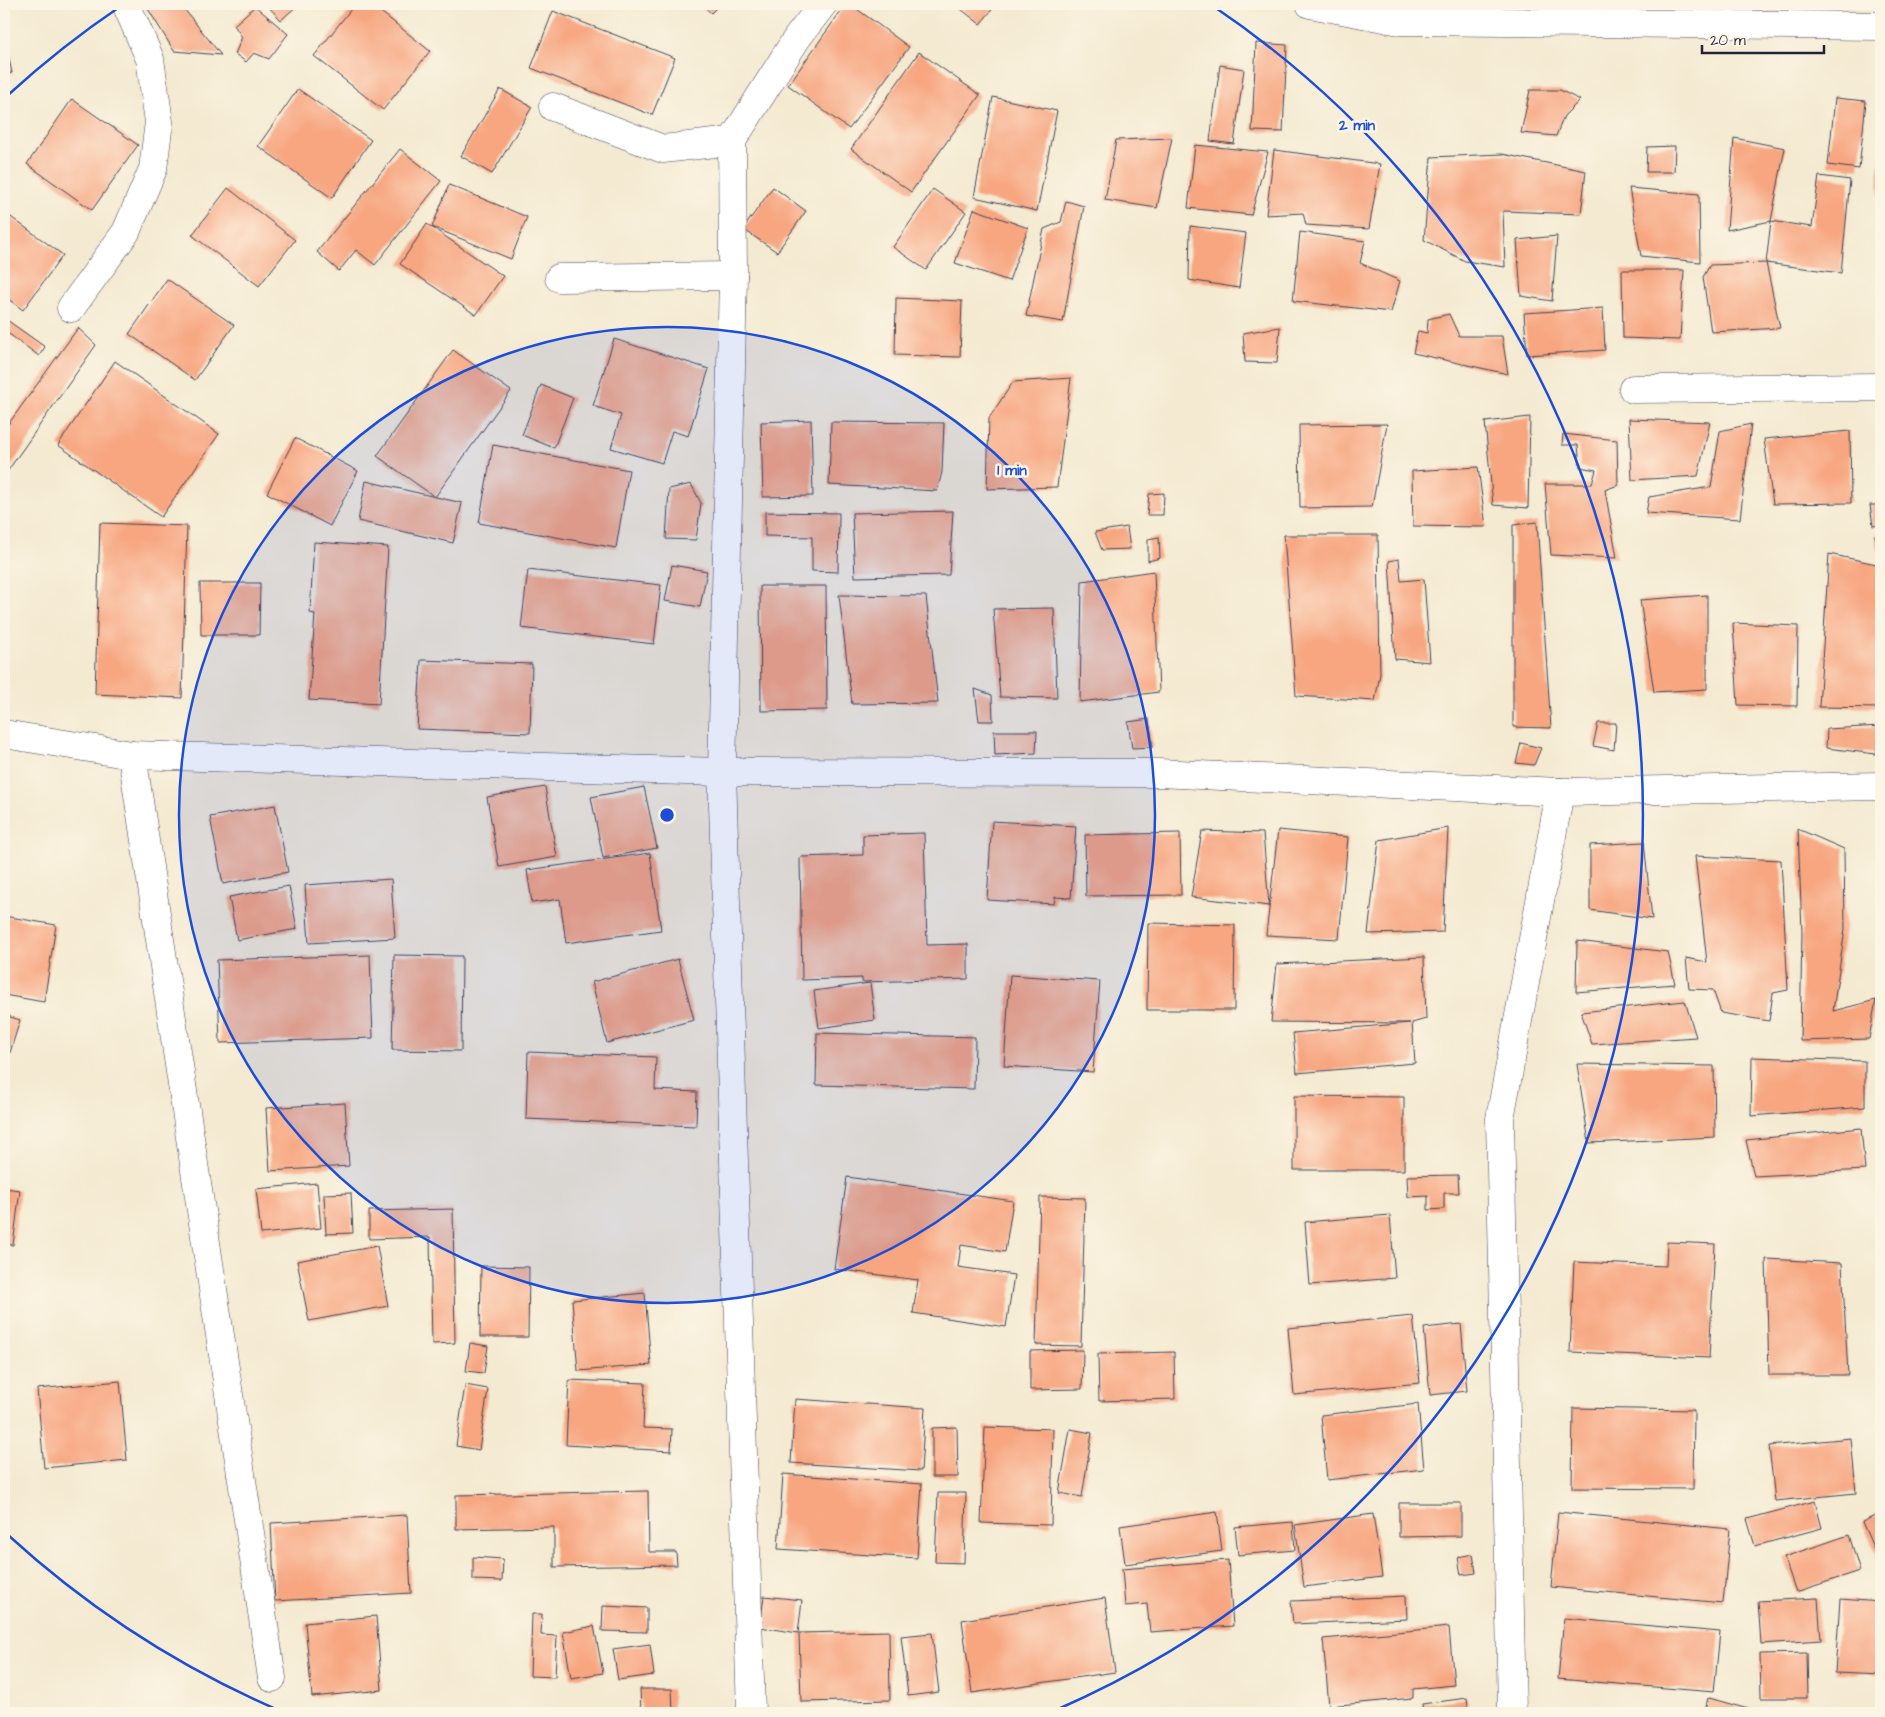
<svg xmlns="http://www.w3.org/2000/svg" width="1885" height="1717" font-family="'Architects Daughter',sans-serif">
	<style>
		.building { fill: #f7a680 }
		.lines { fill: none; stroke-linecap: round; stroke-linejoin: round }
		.minor-casing { stroke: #424052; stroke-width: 29 }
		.primary-casing { stroke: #424052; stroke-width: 29 }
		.minor { stroke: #fff; stroke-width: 28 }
		.primary { stroke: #fff; stroke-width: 28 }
		.ring { fill: none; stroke: #1d4ed8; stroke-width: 2.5 }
		.centre { fill: #1d4ed8; stroke: #fcf5e5; stroke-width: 2.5 }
		.ring-label { font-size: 15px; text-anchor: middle; font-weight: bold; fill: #1d4ed8; stroke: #fcf5e5; stroke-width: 5; stroke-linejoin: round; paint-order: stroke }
	</style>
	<rect width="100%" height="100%" fill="#fcf5e5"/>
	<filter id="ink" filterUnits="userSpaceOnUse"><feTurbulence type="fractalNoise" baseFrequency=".02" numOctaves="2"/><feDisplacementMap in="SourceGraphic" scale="10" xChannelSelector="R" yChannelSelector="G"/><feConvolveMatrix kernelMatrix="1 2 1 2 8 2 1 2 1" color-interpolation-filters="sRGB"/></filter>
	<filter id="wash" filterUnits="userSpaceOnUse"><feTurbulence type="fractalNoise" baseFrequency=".0096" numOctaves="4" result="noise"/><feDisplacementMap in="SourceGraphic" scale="20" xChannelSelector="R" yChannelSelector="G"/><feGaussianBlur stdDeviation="1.12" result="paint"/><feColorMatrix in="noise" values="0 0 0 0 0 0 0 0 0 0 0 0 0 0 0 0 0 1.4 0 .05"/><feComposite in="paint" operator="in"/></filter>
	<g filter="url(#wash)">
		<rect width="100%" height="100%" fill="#f4ead2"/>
		<g id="blocks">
			<g class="building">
				<path d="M145,4H180L221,55L174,51Z"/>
				<path d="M266,4H299L281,20Z"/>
				<path d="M355,4H371L430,51L383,110L314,56Z"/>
				<path d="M701,4H720L711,13Z"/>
				<path d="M846,4H850L909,47L849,129L788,85Z"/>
				<path d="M959,4H997L980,24L957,6Z"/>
				<path d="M255,6L288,34L269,59L254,53L246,62L235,54L242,37L234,25Z"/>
				<path d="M553,11L675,58L652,115L531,68Z"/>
				<path d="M4,34L12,73L4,74Z"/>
				<path d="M1256,43L1287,45L1283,132L1252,131Z"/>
				<path d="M919,52L980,95L911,192L851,149Z"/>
				<path d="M1220,65L1244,69L1234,144L1210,141Z"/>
				<path d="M298,89L371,140L332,198L258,146Z"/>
				<path d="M500,89L532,107L492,174L461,156Z"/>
				<path d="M1530,90H1560L1580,100L1564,116L1556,136L1521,133Z"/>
				<path d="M993,97L1057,111L1037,211L974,197Z"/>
				<path d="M1835,98L1866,101L1859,169L1828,165Z"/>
				<path d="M72,99L138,145L92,210L27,164Z"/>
				<path d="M1172,138L1157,208L1105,200L1116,140Z"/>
				<path d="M1734,138L1785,148L1771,221L1812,227L1819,176L1850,180L1841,273L1766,263L1771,221L1727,230Z"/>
				<path d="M1195,145L1268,152L1251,215L1188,208Z"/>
				<path d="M1675,146L1674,172H1646L1647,147Z"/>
				<path d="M400,149L441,181L375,265L356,250L339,271L317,252Z"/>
				<path d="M1274,150L1380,164L1369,229L1306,225L1303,213L1266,215Z"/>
				<path d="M1502,154L1586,171L1581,214L1503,211L1505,267L1465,261L1424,240L1431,157Z"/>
				<path d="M1878,166H1881V227H1880Z"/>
				<path d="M449,185L527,217L511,259L432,227Z"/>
				<path d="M773,187L806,211L777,252L743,229Z"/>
				<path d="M228,188L295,240L259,286L192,235Z"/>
				<path d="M1629,188L1699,194L1700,262L1641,256Z"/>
				<path d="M933,189L966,212L926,270L893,247Z"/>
				<path d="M1066,201L1084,206L1063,322L1026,316L1044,229L1061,222Z"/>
				<path d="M974,209L1028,228L1009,281L955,263Z"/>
				<path d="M4,212L63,255L23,310L4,296Z"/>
				<path d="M427,224L503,276L476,315L400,264Z"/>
				<path d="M1190,226L1246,233L1239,288L1189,280Z"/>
				<path d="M1300,232L1365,241L1360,263L1400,281L1391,312L1293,301Z"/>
				<path d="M1557,236L1552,301L1521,296L1517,240Z"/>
				<path d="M1766,263L1780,328L1711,332L1703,277L1710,265Z"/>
				<path d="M1622,270H1684L1680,340L1623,338Z"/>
				<path d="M167,279L234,325L195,380L129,334Z"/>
				<path d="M896,298L962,301L960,357L895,355Z"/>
				<path d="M1603,308L1605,350L1527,355L1524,313Z"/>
				<path d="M1449,314L1459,336H1502L1508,374L1413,353L1418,331L1427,333L1428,319Z"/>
				<path d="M4,318L45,347L39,356L9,334L4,341Z"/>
				<path d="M1280,327L1277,363L1245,362L1243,333Z"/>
				<path d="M78,328L96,345L4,476V430Z"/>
				<path d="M614,339L709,369L688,436L672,431L662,463L611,448L621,415L593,406Z"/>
				<path d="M453,350L511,391L435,497L377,456Z"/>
				<path d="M115,361L219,434L161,517L58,445Z"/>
				<path d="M1071,378L1057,487L987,489L989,418L1013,382Z"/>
				<path d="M541,385L573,398L554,448L522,435Z"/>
				<path d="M1530,417L1528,508L1493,505L1485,422Z"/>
				<path d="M1629,419L1710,422L1698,476L1632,480Z"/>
				<path d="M811,420L813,496L763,497L761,422Z"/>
				<path d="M831,422L944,423L942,472L937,491L829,485Z"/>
				<path d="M1387,424L1372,507L1300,508L1299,425Z"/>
				<path d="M1751,424L1740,519L1646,513L1649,497L1711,487L1720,431Z"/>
				<path d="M1850,431L1851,503L1773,504L1764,439Z"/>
				<path d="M1563,434L1617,440L1618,485L1605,490L1617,558L1551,555L1545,484H1592L1596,470L1580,467L1578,445H1562Z"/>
				<path d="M295,438L358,471L330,526L267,493Z"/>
				<path d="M493,445L629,470L616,548L479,523Z"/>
				<path d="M1478,467L1486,527L1413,526L1412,471Z"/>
				<path d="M366,481L462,503L453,543L358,521Z"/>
				<path d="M691,484L701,503L696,540L666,539L669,489Z"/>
				<path d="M1164,493L1163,515H1147L1149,494Z"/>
				<path d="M1870,505H1881V525L1873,526Z"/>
				<path d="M953,511L949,575L855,577L852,513Z"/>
				<path d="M765,512L839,513L838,572L812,571V537L765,536Z"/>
				<path d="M1537,522L1551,728L1513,727V525Z"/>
				<path d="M100,523L187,526L182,698L95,694Z"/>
				<path d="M1127,527L1130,549L1102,550L1095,532Z"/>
				<path d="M1284,535H1378L1380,674L1375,701L1296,696Z"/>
				<path d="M1875,535H1881V552H1879Z"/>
				<path d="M1159,537L1160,558L1148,561V539Z"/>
				<path d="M314,542L388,547L379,704L309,700L315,614L310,613Z"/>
				<path d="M1829,554L1881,565V708L1819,707Z"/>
				<path d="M1399,559L1401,581L1424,579L1430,662L1395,659L1389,561Z"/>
				<path d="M672,565L707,571L700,607L665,601Z"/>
				<path d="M528,570L661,585L654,644L521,628Z"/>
				<path d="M1154,571L1159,692L1080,702L1082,581Z"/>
				<path d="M200,583H260L259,635H201Z"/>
				<path d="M760,586H826L827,710L761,711Z"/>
				<path d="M839,595L926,596L938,703L852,704Z"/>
				<path d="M1707,595V689L1654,692L1640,600Z"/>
				<path d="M1054,608L1057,698L1000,697L993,609Z"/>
				<path d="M1733,623L1798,626L1797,706L1738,705Z"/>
				<path d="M421,660L532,664L530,733L417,729Z"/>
				<path d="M975,689L992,695L993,721H979Z"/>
				<path d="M1149,719L1153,747L1132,748L1128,722Z"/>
				<path d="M1598,723H1616L1614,750L1593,746Z"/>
				<path d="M1881,726L1876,754L1826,748L1827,729Z"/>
				<path d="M994,731H1037L1036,753L995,755Z"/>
				<path d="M1521,743L1541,748L1534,765L1516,763Z"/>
				<path d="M545,787L557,857L499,867L487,797Z"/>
				<path d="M644,787L657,848L603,858L591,797Z"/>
				<path d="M275,805L288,872L223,884L210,817Z"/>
				<path d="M992,821L1076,826L1071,898L1055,897L1054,904L987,900Z"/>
				<path d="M1448,828L1443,932L1368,934L1379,840Z"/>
				<path d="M1798,829L1844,849L1845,929L1833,1011L1876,1000L1869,1039L1800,1041L1802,932Z"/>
				<path d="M1278,830L1348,837L1339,939L1266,935Z"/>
				<path d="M1202,831L1263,833L1269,906L1191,897Z"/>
				<path d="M924,833L927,945L968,944V979L862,982V978L802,980L800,857L863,855V835Z"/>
				<path d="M1180,833L1181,895L1086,896L1085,835Z"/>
				<path d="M1644,842L1652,919L1590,910V845Z"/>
				<path d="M650,853L661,930L566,943L560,899L532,903L527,870Z"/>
				<path d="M1695,856L1781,860L1788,990L1773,993L1769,1021L1721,1013L1713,990L1689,989L1686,958L1707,962Z"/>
				<path d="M391,879L395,938L309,943L305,885Z"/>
				<path d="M289,886L297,929L237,940L229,897Z"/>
				<path d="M4,916L56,925L44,1002L4,995Z"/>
				<path d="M1148,923L1235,925L1234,1010H1147Z"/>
				<path d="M1577,941L1668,952L1675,984L1576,992Z"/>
				<path d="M370,955L373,1038L220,1043L217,960Z"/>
				<path d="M394,955L462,956L461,1051L392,1050Z"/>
				<path d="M1424,957L1426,1019L1412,1023L1415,1063L1297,1073L1293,1033L1410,1023L1271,1022L1277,964Z"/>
				<path d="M678,959L694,1020L607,1043L592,982Z"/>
				<path d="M1010,975L1100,981L1093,1072L1004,1066Z"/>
				<path d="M870,983L875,1020L819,1028L814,991Z"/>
				<path d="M1685,1001L1696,1037L1592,1044L1581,1012Z"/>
				<path d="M4,1015L20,1020L4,1072Z"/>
				<path d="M817,1033L975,1037L974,1089L816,1085Z"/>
				<path d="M528,1052L656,1057L655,1090L697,1092L696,1126L526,1119Z"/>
				<path d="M1752,1057L1865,1061V1107L1751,1116Z"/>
				<path d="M1577,1064L1714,1066L1715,1137L1589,1143Z"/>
				<path d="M1294,1096L1404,1097V1170H1294Z"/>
				<path d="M345,1103L349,1166L270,1171L266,1108Z"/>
				<path d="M1861,1128L1865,1170L1754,1176L1746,1140Z"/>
				<path d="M1458,1175L1459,1193H1444V1209L1428,1210V1196L1408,1197L1407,1176Z"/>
				<path d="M847,1177L1013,1201L1005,1252L961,1245L958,1267L1014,1275L1006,1327L913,1313L918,1280L834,1269Z"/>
				<path d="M317,1183L321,1228L261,1234L256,1189Z"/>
				<path d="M4,1188L20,1190L13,1245L4,1244Z"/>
				<path d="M351,1193L353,1233L326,1234L324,1194Z"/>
				<path d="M1040,1197L1085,1198L1081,1346L1036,1345Z"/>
				<path d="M453,1209L455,1343L432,1344L430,1237L369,1239V1211Z"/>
				<path d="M1390,1215L1395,1278L1310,1285L1305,1222Z"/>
				<path d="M1667,1242L1715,1244L1709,1358L1570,1352L1574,1262L1666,1266Z"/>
				<path d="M377,1246L388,1306L309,1321L297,1261Z"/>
				<path d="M1766,1259L1842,1263L1848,1375H1769Z"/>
				<path d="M481,1266L529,1267L528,1337H480Z"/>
				<path d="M645,1293L651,1365L578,1371L572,1300Z"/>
				<path d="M1413,1316L1420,1383L1294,1395L1288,1328Z"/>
				<path d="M1461,1324L1467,1391L1430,1395L1424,1328Z"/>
				<path d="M470,1343L488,1346L484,1373L466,1371Z"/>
				<path d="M1083,1350L1082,1389L1030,1390V1351Z"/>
				<path d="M1174,1352L1175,1399L1099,1401L1098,1354Z"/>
				<path d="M569,1380L645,1383L643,1428L672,1429L671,1451L566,1445Z"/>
				<path d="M120,1381L127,1460L44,1468L37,1389Z"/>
				<path d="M465,1385L488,1389L479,1450L456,1446Z"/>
				<path d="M795,1399L925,1408L921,1471L791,1463Z"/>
				<path d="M1418,1404L1424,1469L1327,1480L1321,1415Z"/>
				<path d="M1573,1408L1694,1410L1693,1489L1572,1488Z"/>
				<path d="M957,1427L958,1477H932V1428Z"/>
				<path d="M985,1427L1053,1429L1051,1525L981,1523Z"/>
				<path d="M1070,1429L1092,1433L1082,1497L1059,1493Z"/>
				<path d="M1851,1438L1856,1493L1775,1501L1769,1446Z"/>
				<path d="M783,1474L922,1484L917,1558L778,1549Z"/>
				<path d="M648,1491L649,1552H676L677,1565L554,1567V1527L456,1529V1495Z"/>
				<path d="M938,1493H966L964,1563L935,1562Z"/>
				<path d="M1815,1501L1822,1528L1755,1546L1747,1519Z"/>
				<path d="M1399,1503H1461V1536L1399,1537Z"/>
				<path d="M1217,1512L1222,1551L1125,1564L1120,1526Z"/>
				<path d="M1558,1512L1730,1529L1723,1603L1551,1587Z"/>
				<path d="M1881,1513V1565L1862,1522Z"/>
				<path d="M1373,1514L1382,1577L1304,1587L1295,1525Z"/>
				<path d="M407,1515L411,1593L275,1601L271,1523Z"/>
				<path d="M1293,1522L1295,1550L1238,1555L1235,1527Z"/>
				<path d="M1849,1535L1860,1571L1796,1592L1784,1557Z"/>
				<path d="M1473,1554L1476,1573L1461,1575L1458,1557Z"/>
				<path d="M473,1557L503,1559L502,1581L473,1580Z"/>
				<path d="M1228,1560L1233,1626L1150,1632L1147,1604L1125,1606L1122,1569Z"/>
				<path d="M764,1596L802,1600L798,1633L760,1627Z"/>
				<path d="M1406,1596L1407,1619L1293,1624L1291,1601Z"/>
				<path d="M1105,1598L1115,1672L972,1693L962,1620Z"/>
				<path d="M1818,1598L1821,1640L1761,1644L1758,1601Z"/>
				<path d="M1840,1599L1881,1602V1675L1835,1673Z"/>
				<path d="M603,1606L647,1608V1632L602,1631Z"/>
				<path d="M532,1614H542L541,1635L557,1636L555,1677L530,1676Z"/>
				<path d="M376,1616L382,1690L312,1697L305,1623Z"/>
				<path d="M1564,1618L1720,1632L1714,1692L1558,1679Z"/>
				<path d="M594,1626L603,1673L571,1678L563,1632Z"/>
				<path d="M1449,1627L1454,1685L1413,1689V1698L1329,1706L1323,1639Z"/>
				<path d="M889,1631L890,1700L801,1702L799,1633Z"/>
				<path d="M932,1633L939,1692L908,1696L901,1636Z"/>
				<path d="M650,1644L654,1675L618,1680L613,1649Z"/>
				<path d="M1807,1653L1808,1698H1761L1760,1654Z"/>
				<path d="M640,1689H672L673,1711L641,1712Z"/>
				<path d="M1467,1698L1469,1713H1423L1422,1704Z"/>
				<path d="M1709,1698L1748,1709L1747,1713H1705Z"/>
			</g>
		</g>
	</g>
	<g filter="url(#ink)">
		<use href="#blocks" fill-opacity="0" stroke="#424052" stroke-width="1"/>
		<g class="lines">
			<defs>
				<g id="minor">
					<path d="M553,107L663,149L732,141"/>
					<path d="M559,278L733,276"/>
					<path d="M71,308L126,232L153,169L159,122L150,59L126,4"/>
					<path d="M1633,389L1881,387"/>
					<path d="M4,734L132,755L722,772L1158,773L1560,792L1881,786"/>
					<path d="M132,755L272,1678"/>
					<path d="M751,1713L722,772L733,276L732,141L797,38L823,4"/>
					<path d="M1512,1713L1500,1119L1560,792"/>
				</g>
				<path id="primary" d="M1310,4L1400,21L1881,26"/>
			</defs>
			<use href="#minor" class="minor-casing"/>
			<use href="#primary" class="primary-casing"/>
			<use href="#minor" class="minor"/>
			<use href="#primary" class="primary"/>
		</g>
	</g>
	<circle cx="667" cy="815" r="488" fill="#1d4ed8" fill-opacity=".12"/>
	<g class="ring">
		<circle cx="667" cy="815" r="488"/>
		<path d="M278 1710A976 976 0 0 1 8 1535M8 95A976 976 0 0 1 121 6M1213 6A976 976 0 0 1 1056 1710"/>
	</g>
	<circle cx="667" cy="815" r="8" class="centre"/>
	<g class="ring-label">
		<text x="1357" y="130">2 min</text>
		<text x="1012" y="475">1 min</text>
	</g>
	<rect width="1885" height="1717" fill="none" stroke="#fcf5e5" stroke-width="20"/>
	<path d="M1702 45v8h122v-8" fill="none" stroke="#22223b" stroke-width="2.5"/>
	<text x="1710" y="45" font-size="15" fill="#22223b" stroke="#fcf5e5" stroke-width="4" paint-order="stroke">20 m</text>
</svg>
